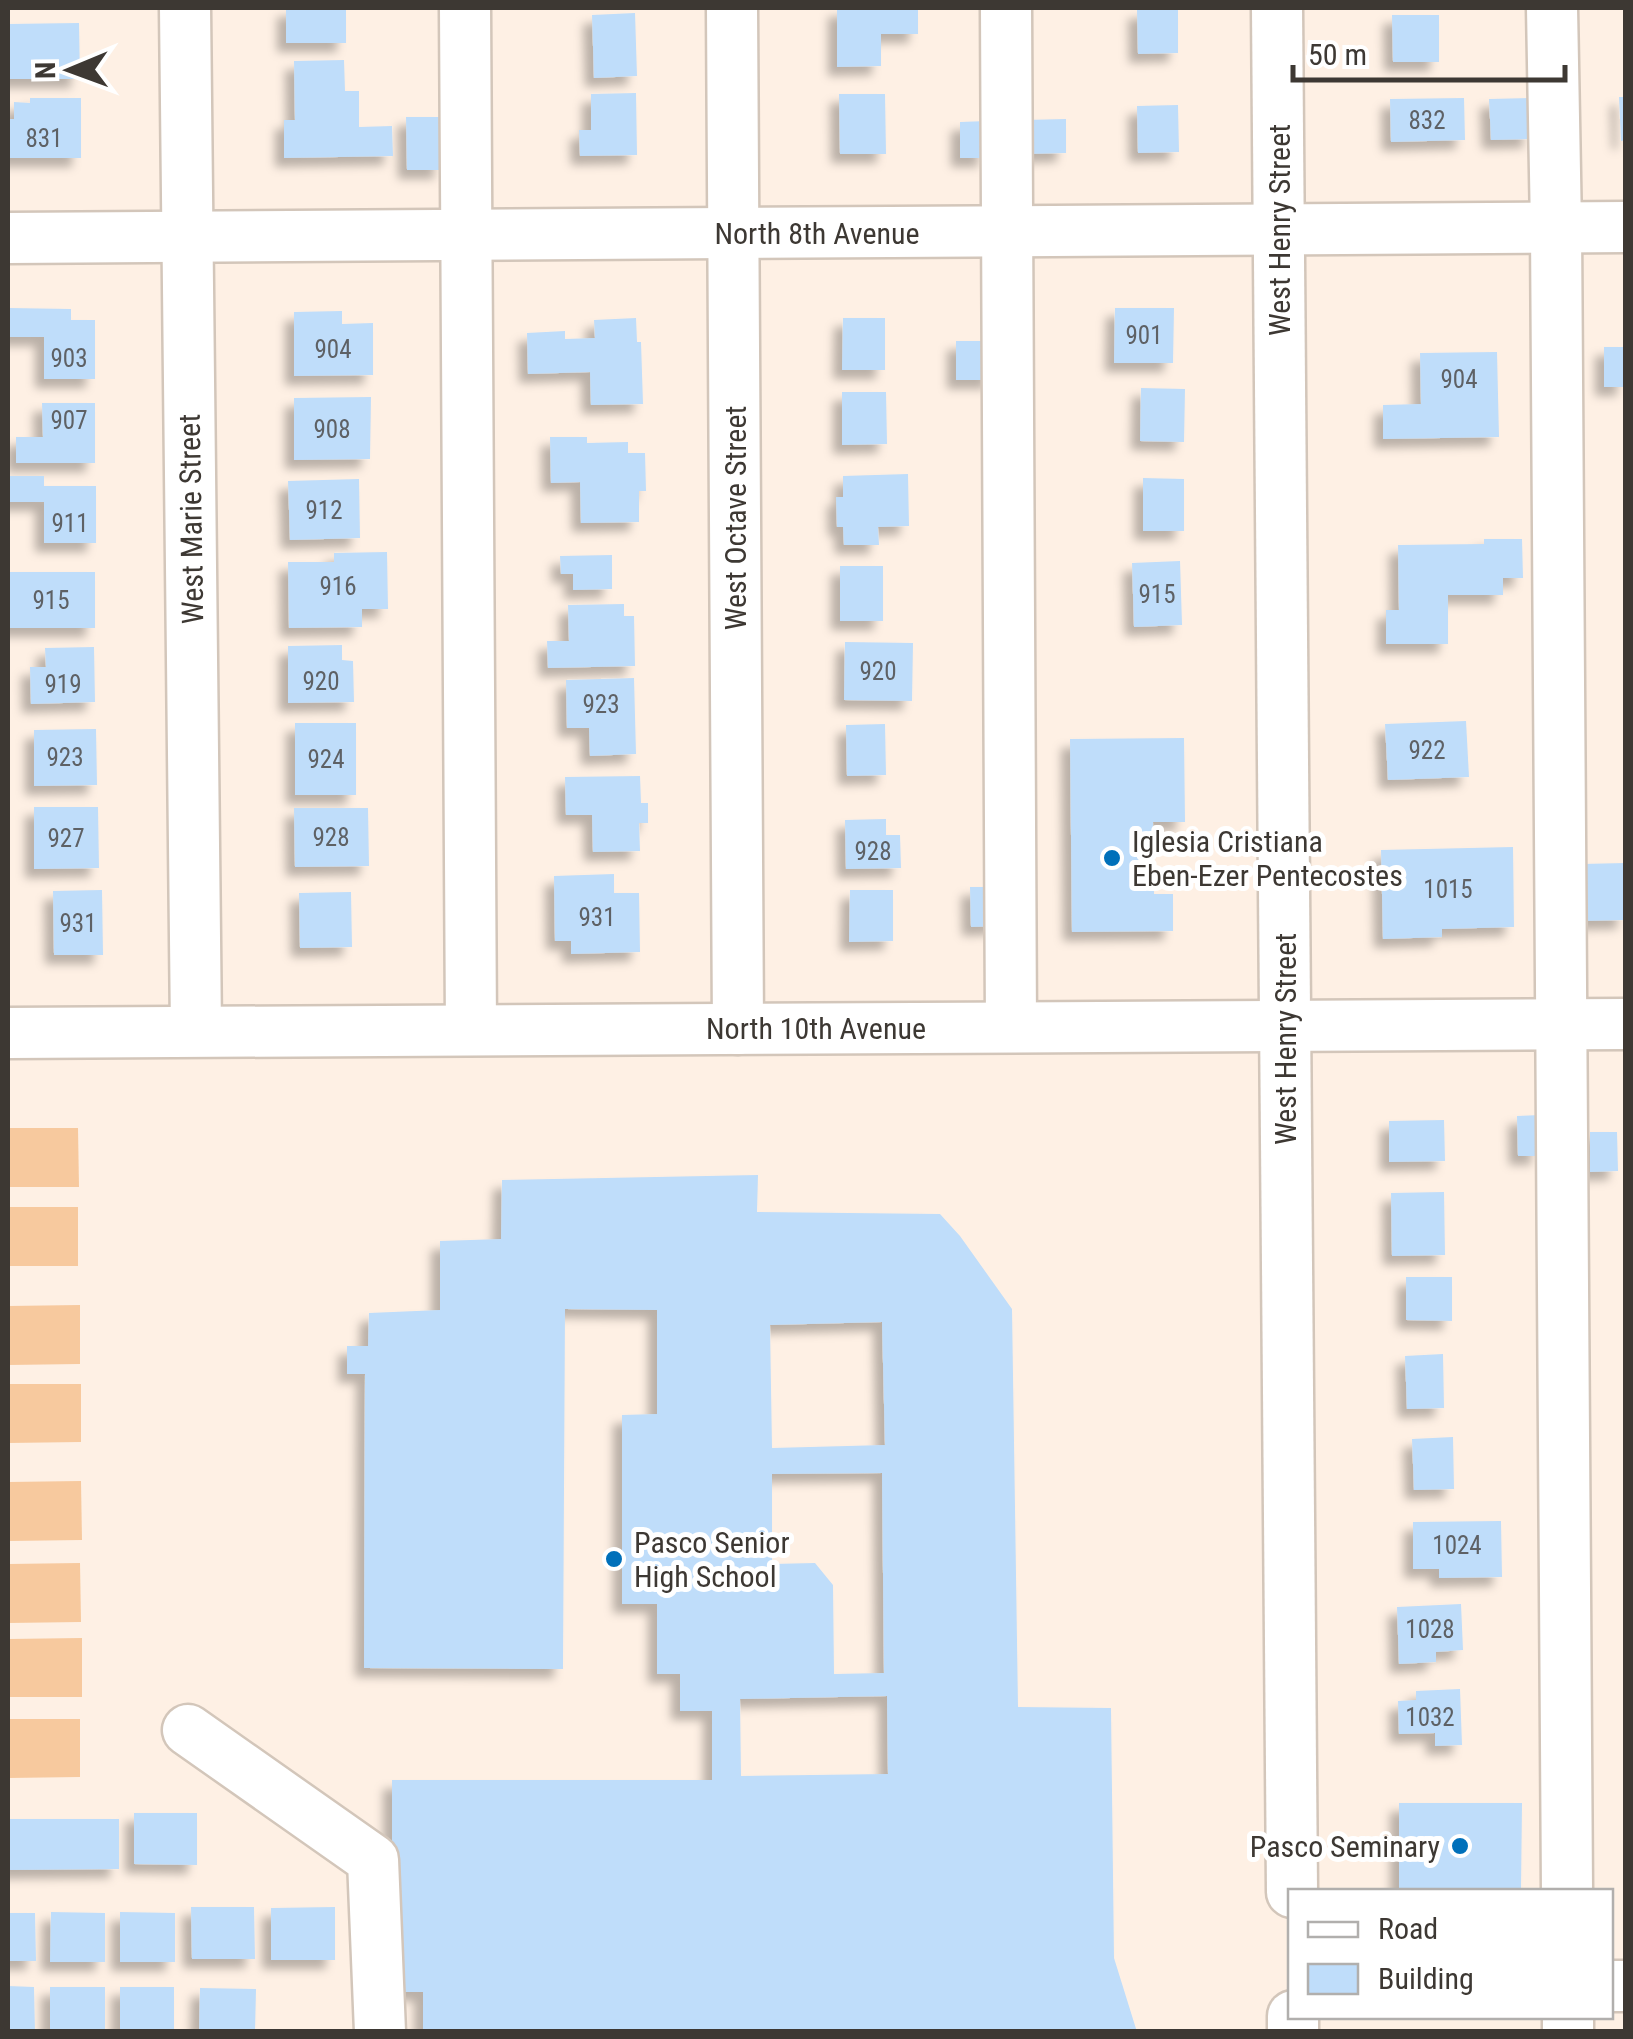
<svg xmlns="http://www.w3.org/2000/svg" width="1633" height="2039" font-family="'Roboto Condensed',sans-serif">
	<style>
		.garden { fill: #f7c99e }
		.building { fill: #bfddfa; fill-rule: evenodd; filter: url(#shadow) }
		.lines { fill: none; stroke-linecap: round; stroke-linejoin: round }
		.minor-casing { stroke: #d3c6ba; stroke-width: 55 }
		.minor { stroke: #fff; stroke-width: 50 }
		.poi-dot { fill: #0070ba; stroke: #fff; stroke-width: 4 }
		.labels { text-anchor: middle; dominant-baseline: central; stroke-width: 10; stroke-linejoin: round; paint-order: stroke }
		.number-label { font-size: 25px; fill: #5e6165 }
		.street-label { font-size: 30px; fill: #3d3833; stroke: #fff }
		.poi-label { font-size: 30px; fill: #3d3833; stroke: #fff; text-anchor: start }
	</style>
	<defs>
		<filter id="shadow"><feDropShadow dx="-9" dy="9" stdDeviation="5" flood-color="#0004"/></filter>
	</defs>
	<rect width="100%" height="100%" fill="#fef0e4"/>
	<g class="garden">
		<path d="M8,1128H78L79,1187H8Z"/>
		<rect x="8" y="1207" width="70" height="59"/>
		<path d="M80,1305V1364L8,1365V1306Z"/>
		<path d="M8,1384H81V1442L8,1443Z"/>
		<path d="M81,1481L82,1540L8,1541V1482Z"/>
		<path d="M80,1563L81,1622L8,1623V1564Z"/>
		<path d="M82,1638V1697H8V1639Z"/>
		<path d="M8,1719H80V1777L8,1778Z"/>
	</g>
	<g class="building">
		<rect x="286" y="8" width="60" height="35"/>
		<path d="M837,8H918V34H881V66L837,67Z"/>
		<path d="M1178,9V53L1138,54L1137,10Z"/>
		<path d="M635,13L637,76L594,78L592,15Z"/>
		<path d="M1392,15H1439V62H1393Z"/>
		<path d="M79,23L80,79H8V24Z"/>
		<path d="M344,60L345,91H359V127L392,126L393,156L284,158V120H295L294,61Z"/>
		<path d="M636,93L637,155L580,156L579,130H591V94Z"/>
		<path d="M839,94H885L886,154H840Z"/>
		<path d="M1619,97H1626V140L1621,141Z"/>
		<path d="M30,98H81V158H8V119H14V102L30,103Z"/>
		<path d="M1464,98L1465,140L1391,142L1390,99Z"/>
		<path d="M1531,98L1532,139L1491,140L1489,99Z"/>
		<path d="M1178,105L1179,152L1138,153L1137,106Z"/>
		<path d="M406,117H442L443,170H407Z"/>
		<path d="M1066,119V153L1026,154L1025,120Z"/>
		<path d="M987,121V158H960V122Z"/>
		<path d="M9,308L71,309V320H95V379H44V337H9Z"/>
		<path d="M1115,308H1174L1173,363H1114Z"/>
		<path d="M342,311V324L373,323V375L294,376V312Z"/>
		<path d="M636,318L637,342H641L643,404L591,405L590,372L528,374L527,333L565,331V339L595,338L594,320Z"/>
		<path d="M843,318H885V370H842Z"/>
		<rect x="956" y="341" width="38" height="39"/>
		<rect x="1604" y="347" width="22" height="40"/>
		<path d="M1497,352L1499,437L1383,439V405L1421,404L1420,353Z"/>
		<path d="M1141,388L1185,389L1184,442L1140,441Z"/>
		<path d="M842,392H886L887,444L842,445Z"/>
		<path d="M371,397L370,459L294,460V398Z"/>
		<path d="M42,403H95V463H16V437H43Z"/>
		<path d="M550,437H587V443L628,442V453H645L646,491H639V522L581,523L580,482L551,483Z"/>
		<path d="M908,474L909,526L878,527L879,545H844L843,527H837L836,497H843V476Z"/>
		<path d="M8,476H44V486H96V543H44V502H8Z"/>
		<path d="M1143,478L1184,479V531H1143Z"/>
		<path d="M359,479L360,538L290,540L288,481Z"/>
		<path d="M1484,539H1522L1523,578H1503V595H1448V644H1386V610H1399L1398,545L1484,544Z"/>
		<path d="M387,552L388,609H362V627L289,628L288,562H334V553Z"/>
		<path d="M612,555V589L573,590V574H561L560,556Z"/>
		<path d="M1180,561L1182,625L1134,627L1132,563Z"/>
		<rect x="840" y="566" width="43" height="55"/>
		<rect x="8" y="572" width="87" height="56"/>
		<path d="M624,604V616H634L635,666L548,668L547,641H569L568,605Z"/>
		<path d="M845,642L913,643L912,701L844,700Z"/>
		<path d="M342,645V660L353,661L354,702L288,703V646Z"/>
		<path d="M94,647L95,702L31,704L30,667H46L45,648Z"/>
		<path d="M634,678L636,754L590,756L589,728H567L566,680Z"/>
		<path d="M1466,721L1469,777L1388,780L1385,724Z"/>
		<rect x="295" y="723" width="61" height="72"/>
		<path d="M885,724L886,775L847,776L846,725Z"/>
		<path d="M96,729L97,785L34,786V730Z"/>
		<path d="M1184,738L1185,822H1153L1154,894H1173V931L1072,932L1070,739Z"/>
		<path d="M640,776L641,803H648V823H639L640,851L593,852L592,815H566L565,777Z"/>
		<path d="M34,807H98L99,868L34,869Z"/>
		<path d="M294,808H368L369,866L295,867Z"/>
		<path d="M886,819V835H900L901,868L846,869L845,820Z"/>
		<path d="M1513,847L1514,927L1442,929V937L1383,939L1381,850Z"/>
		<path d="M1626,863V920L1582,921L1581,864Z"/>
		<path d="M614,874V893H639L640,952L571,954V941H555L554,876Z"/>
		<path d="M970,887H998L999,926L971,927Z"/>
		<path d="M102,890L103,955H54L53,891Z"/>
		<path d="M850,890H893V941L849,942Z"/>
		<path d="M351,892L352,947L300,948L299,893Z"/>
		<path d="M1540,1115V1156H1518L1517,1116Z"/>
		<path d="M1444,1120L1445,1161L1389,1162V1121Z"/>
		<path d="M1590,1132H1617L1618,1171L1590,1172Z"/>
		<path d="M758,1175L757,1212L940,1214L960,1236L1012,1309L1018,1707L1111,1708L1114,1958L1137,2032H423V1992H392V1780H712V1711H680V1674H657V1604H622V1415L657,1414V1310L565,1309L563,1669L364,1668L365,1374H347V1346H368L369,1313L440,1310V1241L501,1239L502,1180ZM882,1322L885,1445L772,1448L770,1325ZM882,1473L884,1673L834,1674L833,1585L815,1563L772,1564V1474ZM887,1696L888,1774L741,1776L740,1699Z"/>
		<path d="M1444,1192L1445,1255L1392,1256L1391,1193Z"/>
		<path d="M1406,1277H1452V1321L1406,1320Z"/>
		<path d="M1443,1354L1444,1408L1407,1409L1405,1356Z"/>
		<path d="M1453,1437L1454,1489L1414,1490L1412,1439Z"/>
		<path d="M1501,1521L1502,1577L1439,1578V1569H1413V1522Z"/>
		<path d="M1461,1604L1463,1650L1436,1652V1662L1399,1664L1397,1607Z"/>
		<path d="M1460,1689L1462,1745L1435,1746V1733L1399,1734L1398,1701L1416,1700V1691Z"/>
		<path d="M1399,1803H1522L1521,1890L1399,1892Z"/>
		<path d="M134,1813H197V1865L134,1864Z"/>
		<path d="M9,1819H119V1869L9,1870Z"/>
		<path d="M191,1907H254L255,1959H192Z"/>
		<path d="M335,1907V1960H271V1908Z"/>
		<path d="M51,1912L105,1913V1962H50Z"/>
		<path d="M120,1912L175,1913V1962H120Z"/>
		<path d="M8,1913H35L36,1961H8Z"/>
		<path d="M8,1986L34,1987L35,2032H8Z"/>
		<rect x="50" y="1987" width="55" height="45"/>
		<rect x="120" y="1987" width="54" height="45"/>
		<path d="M200,1988L256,1989L255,2032H199Z"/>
	</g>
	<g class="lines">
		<defs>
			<g id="minor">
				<path d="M185,8L196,1031"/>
				<path d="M465,8L471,1030"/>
				<path d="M732,8L738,1029"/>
				<path d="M1006,8L1011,1027"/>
				<path d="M1277,8L1292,1892"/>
				<path d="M1552,8L1556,228L1567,1892"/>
				<path d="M8,238L1626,227"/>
				<path d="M8,1033L1626,1024"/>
				<path d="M188,1730L373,1860L380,2032"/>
				<path d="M1610,1986H1626"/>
				<path d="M1293,2016V2032"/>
				<path d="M1568,2016V2032"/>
			</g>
		</defs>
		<use href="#minor" class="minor-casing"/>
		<use href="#minor" class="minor"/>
	</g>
	<g class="poi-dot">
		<circle cx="1112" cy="858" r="10"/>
		<circle cx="614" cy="1559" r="10"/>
		<circle cx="1460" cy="1846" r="10"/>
	</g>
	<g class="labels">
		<g class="number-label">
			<text x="1427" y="120">832</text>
			<text x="44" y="138">831</text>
			<text x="1144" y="335">901</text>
			<text x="333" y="349">904</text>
			<text x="69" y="358">903</text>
			<text x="1459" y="379">904</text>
			<text x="69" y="420">907</text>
			<text x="332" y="429">908</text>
			<text x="324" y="510">912</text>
			<text x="70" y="523">911</text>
			<text x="338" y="586">916</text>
			<text x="1157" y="594">915</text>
			<text x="51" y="600">915</text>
			<text x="878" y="671">920</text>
			<text x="321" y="681">920</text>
			<text x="63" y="684">919</text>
			<text x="601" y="704">923</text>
			<text x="1427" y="750">922</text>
			<text x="65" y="757">923</text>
			<text x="326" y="759">924</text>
			<text x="331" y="837">928</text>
			<text x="66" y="838">927</text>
			<text x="873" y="851">928</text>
			<text x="1448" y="889">1015</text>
			<text x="597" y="917">931</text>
			<text x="78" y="923">931</text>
			<text x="1457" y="1545">1024</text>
			<text x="1430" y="1629">1028</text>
			<text x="1430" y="1717">1032</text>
		</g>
		<g class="street-label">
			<text transform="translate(1279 230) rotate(-90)">West Henry Street</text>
			<text x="817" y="233">North 8th Avenue</text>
			<text transform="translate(735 518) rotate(-90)">West Octave Street</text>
			<text transform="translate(191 519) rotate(-91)">West Marie Street</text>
			<text x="816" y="1028">North 10th Avenue</text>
			<text transform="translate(1285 1039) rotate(-90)">West Henry Street</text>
		</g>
		<g class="poi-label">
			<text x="1132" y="841">Iglesia Cristiana<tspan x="1132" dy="34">Eben-Ezer Pentecostes</tspan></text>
			<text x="634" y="1542">Pasco Senior<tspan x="634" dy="34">High School</tspan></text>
			<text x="1440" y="1846" text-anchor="end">Pasco Seminary</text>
		</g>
	</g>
	<rect width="1633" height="2039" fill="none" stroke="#3d3833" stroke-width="20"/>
	<rect x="1288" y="1889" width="325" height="130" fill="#ffffff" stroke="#b1afad" stroke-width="2.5"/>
	<rect x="1308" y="1922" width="50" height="15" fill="#ffffff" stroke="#b1afad" stroke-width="2.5"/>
	<text x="1378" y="1939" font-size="30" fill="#3d3833">Road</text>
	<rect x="1308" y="1964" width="50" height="30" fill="#bfddfa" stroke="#b1afad" stroke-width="2.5"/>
	<text x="1378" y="1989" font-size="30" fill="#3d3833">Building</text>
	<g transform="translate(70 70) rotate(269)" stroke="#ffffff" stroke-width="8" paint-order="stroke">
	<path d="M0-8L18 38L0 25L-18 38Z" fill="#3d3833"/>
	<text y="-15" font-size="28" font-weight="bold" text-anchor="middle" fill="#3d3833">N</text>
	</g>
	<path d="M1293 65v15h272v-15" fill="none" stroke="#3d3833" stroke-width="5"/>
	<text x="1308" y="65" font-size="30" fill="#3d3833" stroke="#ffffff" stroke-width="8" paint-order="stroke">50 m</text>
</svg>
